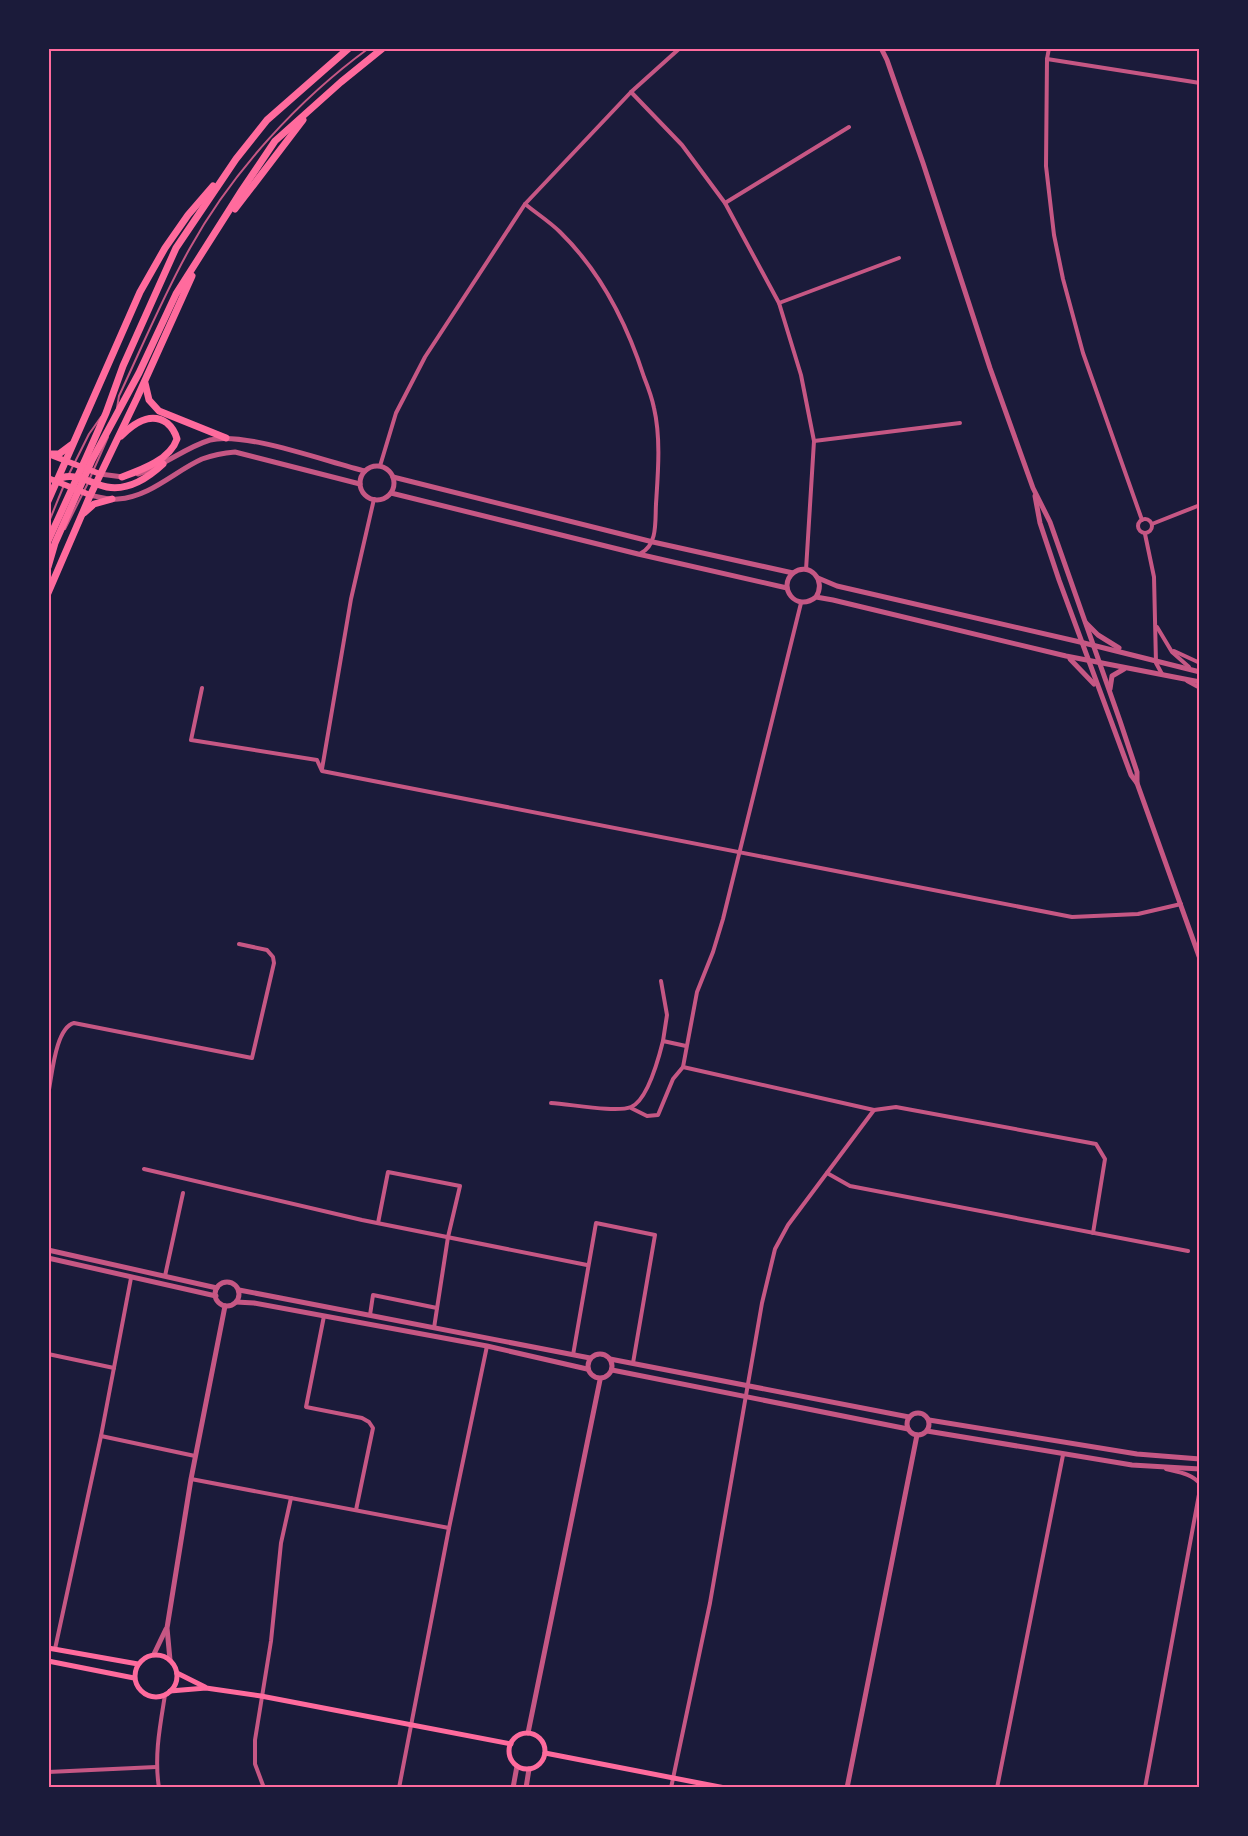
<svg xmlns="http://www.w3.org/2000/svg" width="1248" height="1836" font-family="'Open Sans',sans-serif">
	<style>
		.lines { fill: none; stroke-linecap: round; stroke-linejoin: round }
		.service { stroke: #c65784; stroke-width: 2 }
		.minor { stroke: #c65784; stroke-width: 4 }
		.tertiary { stroke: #c65784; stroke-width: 5 }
		.secondary { stroke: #ff6b9d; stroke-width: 5 }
		.primary { stroke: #ff6b9d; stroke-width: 6 }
		.trunk { stroke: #ff6b9d; stroke-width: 7 }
		.neatline { fill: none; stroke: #ff6b9d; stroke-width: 2 }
	</style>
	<rect width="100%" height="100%" fill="#1b1b3a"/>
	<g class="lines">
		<g class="service">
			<path d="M117,408L119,396C142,347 163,296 190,248C232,172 299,99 369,48"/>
			<path d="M69,474L89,434L101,417"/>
			<path d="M90,478L108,437"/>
			<path d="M48,524L64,485"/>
			<path d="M65,529L88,483"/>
		</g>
		<g class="minor">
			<path d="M1049,48L1047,59L1046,166L1054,235L1063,279L1083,353L1142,520"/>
			<path d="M1047,59L1200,83"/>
			<path d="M631,92L682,145L725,203L779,303L801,375L814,441L806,570"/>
			<path d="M725,203L849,127"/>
			<path d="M525,204C536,213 550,222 560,232C601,272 627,324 644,377C648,387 652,398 654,408C661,438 658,473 656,504C655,520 658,545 641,553"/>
			<path d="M779,303L899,258"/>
			<path d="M814,441L960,423"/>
			<path d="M380,466L396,413L425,357L525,204L631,92L680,48"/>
			<circle cx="1145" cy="526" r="7"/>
			<path d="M1152,524L1200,505"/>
			<path d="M1145,534L1154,577L1156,663L1162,674"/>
			<path d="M801,603L723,919L713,952L697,992L683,1067L874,1110L896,1107L1096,1144L1105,1159L1093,1233"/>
			<path d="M1157,627L1172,652L1189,667"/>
			<path d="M1174,651L1200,663"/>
			<path d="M1187,681L1200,688"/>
			<path d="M202,688L191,740L317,760L322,771L1072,917L1138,914L1181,904"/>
			<path d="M322,769L351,599L374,499"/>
			<path d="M661,981L667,1015L663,1041"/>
			<path d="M48,1095C52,1077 55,1028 74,1023L252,1058L274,963L273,957L267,950L239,944"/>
			<path d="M551,1103C570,1104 616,1113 631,1107C648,1100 659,1057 663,1041L686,1046"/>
			<path d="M631,1108L647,1116L658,1115L673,1079L683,1067"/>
			<path d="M144,1169L362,1220L587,1265"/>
			<path d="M827,1173L850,1186L1188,1251"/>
			<path d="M378,1223L388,1172L460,1186L448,1237L434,1328"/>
			<path d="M165,1276L183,1193"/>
			<path d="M370,1315L373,1295L437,1308"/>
			<path d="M324,1316L306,1407L362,1418L369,1422L373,1428L356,1510"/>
			<path d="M48,1354L114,1368"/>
			<path d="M573,1355L596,1223L655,1235L633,1363"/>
			<path d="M101,1436L195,1456"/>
			<path d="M1166,1469C1178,1472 1193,1474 1200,1484"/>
			<path d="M191,1479L449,1528"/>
			<path d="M55,1649L101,1436L131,1278"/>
			<path d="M48,1772L156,1767"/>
			<path d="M159,1788C154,1756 160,1726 165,1695"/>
			<path d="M264,1788L255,1764V1740L271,1641L281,1543L291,1498"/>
			<path d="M399,1788L449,1528L487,1346"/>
			<path d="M671,1788L710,1603L762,1303L775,1249L788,1225L874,1110"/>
			<path d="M997,1788L1063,1455"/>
			<path d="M1145,1788L1200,1489"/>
		</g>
		<g class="tertiary">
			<path d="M881,48L887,60L923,163L990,368L1033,488L1050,522L1120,721L1137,772V783"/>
			<circle cx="377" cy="483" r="17"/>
			<path d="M100,474L123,477"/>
			<path d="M138,474C164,466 184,448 210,440C244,431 327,462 365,471"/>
			<path d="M393,477L653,542L793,573"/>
			<path d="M391,493L638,554L787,588"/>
			<path d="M90,495C99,497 109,500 118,499C150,497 175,471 202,459C213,455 223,453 235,452L360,484"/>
			<path d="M1035,496L1040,523L1059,580L1131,775L1137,783L1200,959"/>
			<path d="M818,578L837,586L1080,642L1200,672"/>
			<path d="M816,597C827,580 809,561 793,573C777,587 796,613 816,597L833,600L1066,656L1200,682"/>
			<path d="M1086,623L1098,635L1119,648"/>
			<path d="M1070,659L1094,684"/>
			<path d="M1110,689L1112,676L1124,669"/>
			<path d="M48,1250L217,1288"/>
			<path d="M48,1258L216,1296"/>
			<circle cx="227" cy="1294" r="12"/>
			<path d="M239,1290L590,1358"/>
			<path d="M236,1302L254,1303L487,1346L587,1369"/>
			<circle cx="600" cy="1366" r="12"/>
			<path d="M610,1359L909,1417"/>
			<path d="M612,1370L908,1429"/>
			<circle cx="918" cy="1424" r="11"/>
			<path d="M929,1420L1137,1454L1200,1459"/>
			<path d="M927,1431L1132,1465L1200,1469"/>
			<path d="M154,1654L166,1629"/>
			<path d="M170,1660L167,1628L191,1479L225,1306"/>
			<path d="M528,1733L600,1380"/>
			<path d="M513,1788L517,1766"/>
			<path d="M526,1788L529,1769"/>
			<path d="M847,1788L917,1435"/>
		</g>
		<g class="secondary">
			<path d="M48,1648L138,1664"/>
			<circle cx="156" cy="1676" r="21"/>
			<path d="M48,1661L134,1678"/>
			<path d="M177,1673L205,1687"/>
			<path d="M170,1691L206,1688L261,1696L511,1744"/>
			<circle cx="527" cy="1751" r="18"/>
			<path d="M545,1753L725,1788"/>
		</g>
		<g class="primary">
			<path d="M48,454L100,474"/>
			<path d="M48,478L90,495"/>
		</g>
		<g class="trunk">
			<path d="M235,209L303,120"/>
			<path d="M145,383L149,400L159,411L226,438"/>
			<path d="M121,436C133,424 150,411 167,423C173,428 175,432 177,439C170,460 141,470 122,477"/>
			<path d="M48,454H59L71,445"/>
			<path d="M57,480C72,470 92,484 107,487C129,491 148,478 163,464"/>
			<path d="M48,501L140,292L165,248L188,215L213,186"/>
			<path d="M84,513L94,504L112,499"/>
			<path d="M48,541L86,458L106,413L123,366L176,248L236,159L267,120L349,48"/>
			<path d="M48,567L55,543L92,460L139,373L176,294L242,190L275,141L341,82L383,48"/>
			<path d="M48,593L89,498L137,398L192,276"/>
		</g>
	</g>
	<rect width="1248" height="1836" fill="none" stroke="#1b1b3a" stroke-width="99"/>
	<rect x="50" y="50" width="1148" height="1736" class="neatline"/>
</svg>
